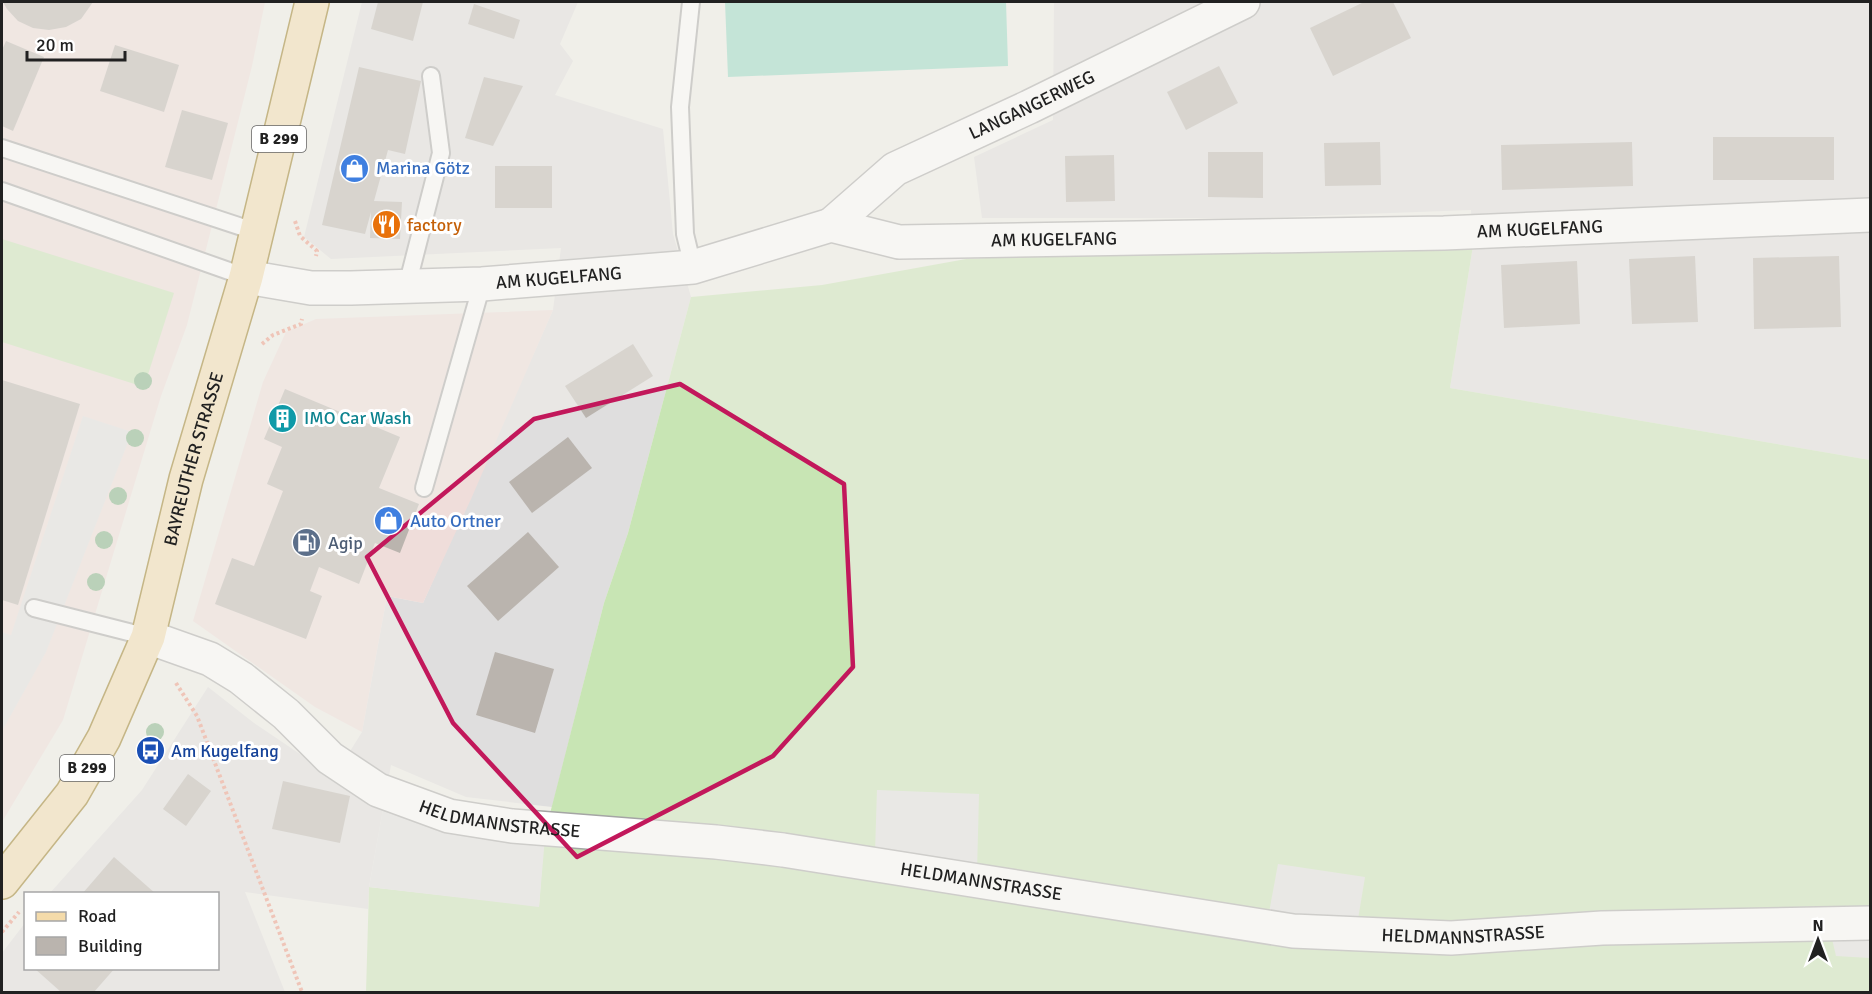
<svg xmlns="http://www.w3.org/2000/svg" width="1872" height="994" font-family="Signika,sans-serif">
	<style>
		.residential { fill: #dfdede }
		.commercial { fill: #efddda }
		.grass { fill: #c8e5b4 }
		.pitch { fill: #8ed8c2 }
		.parking { fill: #e1e1e1 }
		.building { fill: #bab4ae }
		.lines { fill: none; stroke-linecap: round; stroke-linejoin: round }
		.lane-casing { stroke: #a5a5a5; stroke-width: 20 }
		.street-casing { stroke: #a5a5a5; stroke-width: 36 }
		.primary-casing { stroke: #90710e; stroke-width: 36 }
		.path { stroke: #ee927c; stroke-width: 4; stroke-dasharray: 3 3; stroke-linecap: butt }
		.lane { stroke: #fff; stroke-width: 16 }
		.street { stroke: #fff; stroke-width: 33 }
		.primary { stroke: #f4dbaa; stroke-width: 33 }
		.tree { fill: #78ae7e }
		.marked { fill: none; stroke: #c2185b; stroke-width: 4.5; stroke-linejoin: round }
		.labels { text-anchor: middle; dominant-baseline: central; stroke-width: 6; stroke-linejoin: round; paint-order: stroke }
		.shield { fill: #fff; stroke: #646464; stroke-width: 1.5 }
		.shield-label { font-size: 16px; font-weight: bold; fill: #212121 }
		.street-label { font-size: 18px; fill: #212121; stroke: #fff }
		.shop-label { font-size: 18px; fill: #366cbe; stroke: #fff; text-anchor: start }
		.food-label { font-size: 18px; fill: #c56008; stroke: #fff; text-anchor: start }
		.culture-label { font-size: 18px; fill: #0d838f; stroke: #fff; text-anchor: start }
		.service-label { font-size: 18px; fill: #4e5e75; stroke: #fff; text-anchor: start }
		.transit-label { font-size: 18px; fill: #164399; stroke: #fff; text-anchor: start }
	</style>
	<rect width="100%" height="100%" fill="#f0efe9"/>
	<g class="residential">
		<path d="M362,2H578L560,44L573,61L555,95L663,129L673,234L691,297L628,533L604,603L552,807L466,797L391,765L369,887L368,909L245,892L285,992H2V953L25,923L26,968H218V894L50,893L142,790L208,687L254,723L334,777L362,732L387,596L423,603L553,310L561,248L331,259L304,237Z"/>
		<path d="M1054,2H1870V460L1450,388L1473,246L1471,210L1259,218H982L974,157L1053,120Z"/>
	</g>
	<g class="commercial">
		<path d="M2,2H265L252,66L187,325L161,396L63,720L2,822Z"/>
		<path d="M553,310L471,499L423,603L387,596L362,732L315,707L193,621L263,382L286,332L316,319Z"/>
	</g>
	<g class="grass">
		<path d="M2,239L174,293L144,387L2,342Z"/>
		<path d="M1473,246L1450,388L1870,460V992H366L369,887L539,906L544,837L604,603L628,533L691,297L822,285L966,259L1175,249Z"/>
	</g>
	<path class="pitch" d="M725,2H1006L1008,66L728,77Z"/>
	<g class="parking">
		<path d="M83,416L132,432L46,652L2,731V632L11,635Z"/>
		<path d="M877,790L979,794L977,871L875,853Z"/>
		<path d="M384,803L545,837L539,907L369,887Z"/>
		<path d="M1278,864L1365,877L1357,925L1268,918Z"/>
		<path d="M1830,930H1870V958L1836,956Z"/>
	</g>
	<g class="building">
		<path d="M3,2H93L81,19L66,27L49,30L33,28L18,21L7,9Z"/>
		<path d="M378,2H423L413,41L371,29Z"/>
		<path d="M1364,2H1393L1411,38L1333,76L1310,28Z"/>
		<path d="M474,4L520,20L514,39L468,24Z"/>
		<path d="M6,41L44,57L13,131L2,126V50Z"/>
		<path d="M115,45L179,65L164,112L100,91Z"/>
		<path d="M1219,66L1238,103L1186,130L1167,92Z"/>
		<path d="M359,67L421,81L405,154L388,150L374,201L402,202L400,239L370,238L371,212L365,234L322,225Z"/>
		<path d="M484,77L523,86L493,146L465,138Z"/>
		<path d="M182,110L228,123L212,180L165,167Z"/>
		<rect x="1713" y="137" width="121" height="43"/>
		<path d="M1380,142L1381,185L1325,186L1324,143Z"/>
		<path d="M1632,142L1633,186L1502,190L1501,145Z"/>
		<path d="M1208,152H1263V198L1208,197Z"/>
		<path d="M1114,155L1115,201L1066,202L1065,156Z"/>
		<rect x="495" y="166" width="57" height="42"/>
		<path d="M1695,256L1698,322L1632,324L1629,259Z"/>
		<path d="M1839,256L1841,327L1754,329L1753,258Z"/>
		<path d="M1577,261L1580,324L1504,328L1501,265Z"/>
		<path d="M633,344L653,376L586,418L565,386Z"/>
		<path d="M2,380L80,404L18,605L2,600Z"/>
		<path d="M285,389L400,437L379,488L419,504L400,553L375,543L359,584L319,567L310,591L322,596L306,639L215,604L232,558L254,566L283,491L267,484L282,447L264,439Z"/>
		<path d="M568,437L592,468L532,513L509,482Z"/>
		<path d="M528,532L559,567L498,621L467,586Z"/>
		<path d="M495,652L554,669L535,733L476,715Z"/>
		<path d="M188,774L211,791L186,826L163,809Z"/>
		<path d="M283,781L350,796L340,843L272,829Z"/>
		<path d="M114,857L156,894H82Z"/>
		<path d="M34,968H115L94,992H61Z"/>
	</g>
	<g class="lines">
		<defs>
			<g id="lane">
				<path d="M691,2L680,107L685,234L693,267"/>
				<path d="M2,148L257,232"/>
				<path d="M2,191L246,277"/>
				<path d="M407,286L441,153L431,76"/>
				<path d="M424,488L482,284"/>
				<path d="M34,608L148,637"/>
			</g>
			<g id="street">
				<path id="s1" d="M831,225L895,169L1029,107L1243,2"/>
				<path id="s2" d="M246,277L311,288H351L482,284L693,267L831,225L899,242L1444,233L1870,215"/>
				<path id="s3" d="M148,637L210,659L241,678L286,714L330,758L378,790L449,816L512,826L716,842L783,850L1293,931L1451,938L1602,928L1870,923"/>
			</g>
			<g id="primary">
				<path id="s4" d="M2,882L72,794L104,738L148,637L186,479L246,277L312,2"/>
			</g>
		</defs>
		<use href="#lane" class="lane-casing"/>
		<use href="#street" class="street-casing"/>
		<use href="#primary" class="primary-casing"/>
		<g class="path">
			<path d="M295,221L300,236L317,251L316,256"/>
			<path d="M262,344L273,335L301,324L302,319"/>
			<path d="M176,683L197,716L302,992"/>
			<path d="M2,932L19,912"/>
		</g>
		<use href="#lane" class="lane"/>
		<use href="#street" class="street"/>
		<use href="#primary" class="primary"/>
	</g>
	<g class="tree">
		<circle cx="143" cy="381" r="9"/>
		<circle cx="135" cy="438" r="9"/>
		<circle cx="118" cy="496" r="9"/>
		<circle cx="104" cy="540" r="9"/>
		<circle cx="96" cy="582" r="9"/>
		<circle cx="155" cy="732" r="9"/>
	</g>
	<path d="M0 0H1872V994H0ZM680,384L844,484L853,667L773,756L577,857L453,723L367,557L534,419Z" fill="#f0efe9" fill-opacity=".55" fill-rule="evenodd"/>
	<path class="marked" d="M680,384L844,484L853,667L773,756L577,857L453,723L367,557L534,419Z"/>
	<defs>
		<symbol id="shop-disc" viewBox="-11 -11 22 22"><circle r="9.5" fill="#3f7fe0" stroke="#fff"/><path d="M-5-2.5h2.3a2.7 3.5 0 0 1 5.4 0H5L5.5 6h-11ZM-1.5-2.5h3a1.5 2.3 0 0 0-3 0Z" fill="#fff"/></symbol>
		<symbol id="restaurant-disc" viewBox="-11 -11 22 22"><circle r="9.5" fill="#e8710a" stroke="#fff"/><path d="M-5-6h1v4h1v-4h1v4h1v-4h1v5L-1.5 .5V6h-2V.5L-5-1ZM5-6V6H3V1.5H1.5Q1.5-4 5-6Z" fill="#fff"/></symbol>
		<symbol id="building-disc" viewBox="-11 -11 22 22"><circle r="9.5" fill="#0f9aa8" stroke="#fff"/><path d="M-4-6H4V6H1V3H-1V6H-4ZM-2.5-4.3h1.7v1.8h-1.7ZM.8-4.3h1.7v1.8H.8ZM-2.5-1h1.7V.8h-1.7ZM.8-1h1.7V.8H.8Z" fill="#fff"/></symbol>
		<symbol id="fuel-disc" viewBox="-11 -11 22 22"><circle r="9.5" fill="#5c6f8a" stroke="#fff"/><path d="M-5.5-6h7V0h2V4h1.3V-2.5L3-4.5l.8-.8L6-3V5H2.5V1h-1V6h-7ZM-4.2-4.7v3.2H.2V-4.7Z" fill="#fff"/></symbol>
		<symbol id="bus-disc" viewBox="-11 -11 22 22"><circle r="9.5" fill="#1a4fb4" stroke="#fff"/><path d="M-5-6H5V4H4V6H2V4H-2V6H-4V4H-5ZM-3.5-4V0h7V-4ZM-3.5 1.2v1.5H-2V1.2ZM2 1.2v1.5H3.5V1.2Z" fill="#fff"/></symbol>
	</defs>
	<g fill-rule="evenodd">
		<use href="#shop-disc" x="338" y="152" width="33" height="33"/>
		<use href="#restaurant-disc" x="370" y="208" width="33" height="33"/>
		<use href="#building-disc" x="266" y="402" width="33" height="33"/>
		<use href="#shop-disc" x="372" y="504" width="33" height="33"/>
		<use href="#fuel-disc" x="290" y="526" width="33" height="33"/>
		<use href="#bus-disc" x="134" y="734" width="33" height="33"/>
	</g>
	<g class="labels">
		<g class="shield">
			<rect x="252" y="126" width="54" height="26" rx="4.5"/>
			<rect x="60" y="755" width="54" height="26" rx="4.5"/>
		</g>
		<g class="shield-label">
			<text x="279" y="139">B 299</text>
			<text x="87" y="768">B 299</text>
		</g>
		<g class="street-label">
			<text stroke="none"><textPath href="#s1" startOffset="236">LANGANGERWEG</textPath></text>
			<text stroke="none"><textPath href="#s2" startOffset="1304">AM KUGELFANG</textPath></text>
			<text stroke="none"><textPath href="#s2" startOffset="818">AM KUGELFANG</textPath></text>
			<text stroke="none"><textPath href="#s2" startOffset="314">AM KUGELFANG</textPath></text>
			<text stroke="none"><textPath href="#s4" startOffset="471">BAYREUTHER STRASSE</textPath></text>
			<text stroke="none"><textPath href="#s3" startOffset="406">HELDMANNSTRASSE</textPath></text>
			<text stroke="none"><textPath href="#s3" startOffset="892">HELDMANNSTRASSE</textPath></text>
			<text stroke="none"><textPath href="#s3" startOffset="1378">HELDMANNSTRASSE</textPath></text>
		</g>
		<g class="shop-label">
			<text x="376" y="168">Marina Götz</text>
			<text x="410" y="521">Auto Ortner</text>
		</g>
		<g class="food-label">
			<text x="407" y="225">factory</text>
		</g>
		<g class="culture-label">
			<text x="304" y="418">IMO Car Wash</text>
		</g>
		<g class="service-label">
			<text x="328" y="543">Agip</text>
		</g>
		<g class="transit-label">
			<text x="171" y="751">Am Kugelfang</text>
		</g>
	</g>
	<rect width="1872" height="994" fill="none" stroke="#212121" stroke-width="6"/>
	<rect x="24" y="892" width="195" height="78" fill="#ffffff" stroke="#a6a6a6" stroke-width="1.5"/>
	<rect x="36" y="912" width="30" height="9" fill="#f4dbaa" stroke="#a6a6a6" stroke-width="1.5"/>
	<text x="78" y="922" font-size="18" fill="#212121">Road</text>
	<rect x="36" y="937" width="30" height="18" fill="#bab4ae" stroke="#a6a6a6" stroke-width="1.5"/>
	<text x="78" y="952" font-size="18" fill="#212121">Building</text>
	<g transform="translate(1818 940)" stroke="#ffffff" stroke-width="4.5" paint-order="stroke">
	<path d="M0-4.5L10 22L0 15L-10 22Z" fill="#212121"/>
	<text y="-9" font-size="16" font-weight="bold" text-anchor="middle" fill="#212121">N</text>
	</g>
	<path d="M27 51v9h98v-9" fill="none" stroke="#212121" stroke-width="3"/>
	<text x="36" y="51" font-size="18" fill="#212121" stroke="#ffffff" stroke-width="4.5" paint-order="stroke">20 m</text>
</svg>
